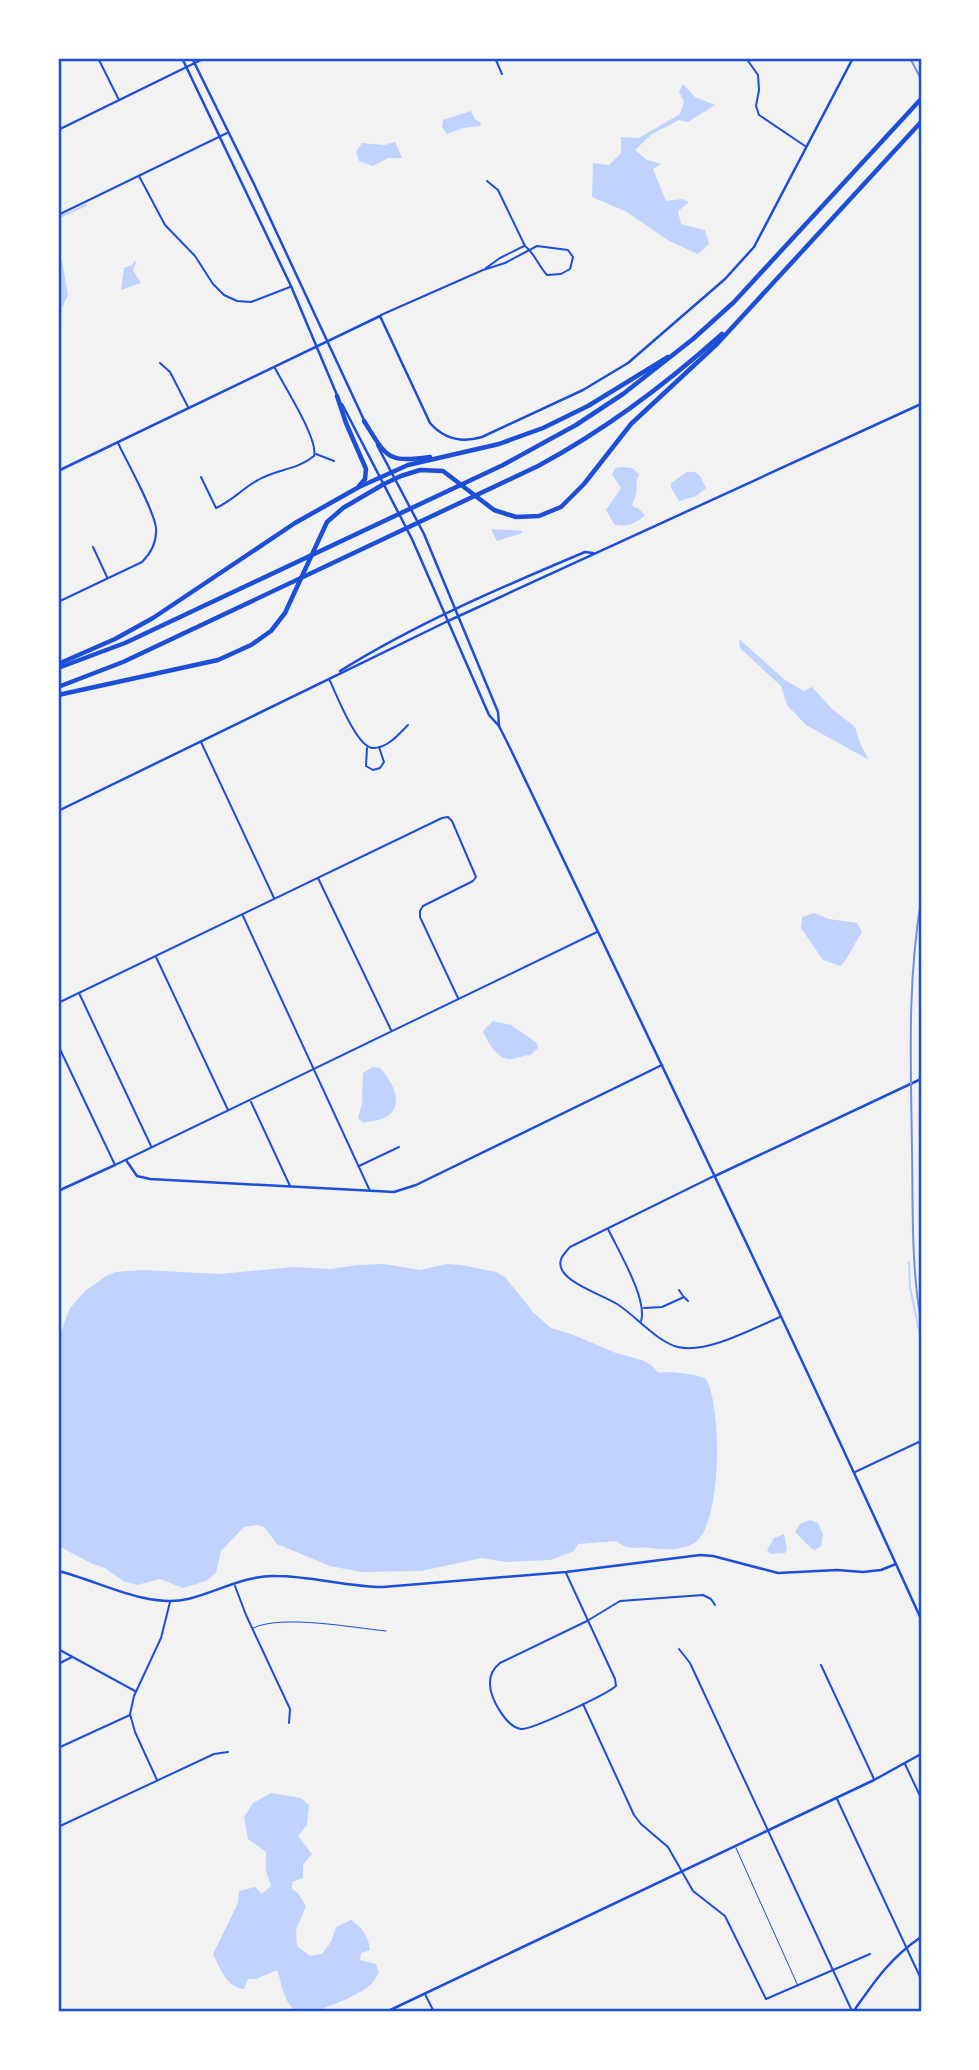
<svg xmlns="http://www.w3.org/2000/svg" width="979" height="2070" font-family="Ubuntu,sans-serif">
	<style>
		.water { fill: #bfd3fe }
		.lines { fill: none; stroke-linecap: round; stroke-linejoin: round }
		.stream { stroke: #bfd3fe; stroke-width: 2 }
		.service { stroke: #1d4ed8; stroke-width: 1 }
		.minor { stroke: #1d4ed8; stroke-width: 2 }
		.tertiary { stroke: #1d4ed8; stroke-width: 2.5 }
		.secondary { stroke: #1d4ed8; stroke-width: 2.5 }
		.motorway { stroke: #1d4ed8; stroke-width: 4.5 }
		.rail { stroke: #7290e2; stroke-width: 2 }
		.neatline { fill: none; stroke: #1d4ed8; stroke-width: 2.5 }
	</style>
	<rect width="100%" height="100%" fill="#f2f2f2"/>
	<g class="water">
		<path d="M683,84L695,97L715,105L688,122L679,120L652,134L635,150L647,160L661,164L653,169L666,201L683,199L689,202L678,211L681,224L705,230L709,244L698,254L669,241L627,212L592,197L593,163L609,165L621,153V137L639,138L680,114L684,101L679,92Z"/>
		<path d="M471,111L475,119L481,123L480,126L463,128L447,134L442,127L443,120Z"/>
		<path d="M395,142L402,158H388L373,166L359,161L356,152L362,143L384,145Z"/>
		<path d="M58,253L62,260L68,295L62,308L61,327L58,329Z"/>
		<path d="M134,261L136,262L133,270L141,283L121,290L124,268L132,265Z"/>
		<path d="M621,467L632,468L639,474C633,486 641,488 632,504L633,507L638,508L645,515C638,523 624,528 614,524L606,510L621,488L612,475L615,468Z"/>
		<path d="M687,472H695L700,476L706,488L696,496L679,501L671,488V483Z"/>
		<path d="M491,529L522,531V533L497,541Z"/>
		<path d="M739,639L785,680L804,691L812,687L831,708L855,727L860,743L869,760L806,725L787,705L781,686L740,648Z"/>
		<path d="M814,913L829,919L857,923L862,932C854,944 850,955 841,966L823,960L801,928L802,917Z"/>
		<path d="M493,1021L511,1025L537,1043L538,1048L530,1055C523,1055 519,1058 512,1059C498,1061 487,1042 483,1031Z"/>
		<path d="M373,1067L380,1068C392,1080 406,1106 386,1117C379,1121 371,1121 363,1123L358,1118L362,1104L363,1073Z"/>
		<path d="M384,1264L420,1270L447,1264L461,1265L496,1272L505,1277L534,1313L551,1328L571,1334L616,1353L642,1360L650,1364L659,1373C668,1371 698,1374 706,1379C722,1407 722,1518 697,1541C685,1551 664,1550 650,1548C633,1546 631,1552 616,1541L578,1544L574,1551L550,1560L506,1562L482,1558L421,1571L361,1572L330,1566L277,1544L264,1527L258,1525L244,1527L221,1551L216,1573L206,1581L183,1588L160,1579L137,1585L123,1581L105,1568L93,1564L58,1546V1340L70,1308L85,1291L106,1276L116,1272L143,1270L220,1274L293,1267L331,1269L358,1265Z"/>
		<path d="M810,1520L818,1523L823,1535L821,1546L815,1550L812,1549L795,1532L800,1524Z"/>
		<path d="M784,1534L787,1550L785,1553L770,1554L767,1550L774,1538Z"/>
		<path d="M271,1793L301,1798L309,1805L307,1825L298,1836L312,1854L303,1865V1878L292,1882V1889L298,1893L306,1906L296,1930L297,1946L310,1956L322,1954L331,1942L336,1927L351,1920C363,1928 368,1936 370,1950L361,1953L360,1960L376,1964L379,1973C376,1977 373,1983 369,1986C357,1996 308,2019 294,2009C283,2001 282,1982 277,1970L256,1979H248L244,1989C226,1987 220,1968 213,1954L238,1903L239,1891L255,1887L262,1894L271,1886L266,1871V1852L248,1839L244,1817L253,1803Z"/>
	</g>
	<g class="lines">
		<g class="stream">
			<path d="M58,218L86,205"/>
			<path d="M909,1262L910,1287L921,1340"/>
		</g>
		<g class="service">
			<path d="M253,1628C282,1614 354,1628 386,1631"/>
			<path d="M736,1848L798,1986"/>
		</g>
		<g class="minor">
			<path d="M98,58L119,100"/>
			<path d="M495,58L502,74"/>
			<path d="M746,58L758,75L759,90L756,106L759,115L805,146"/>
			<path d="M139,176L165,225L195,256L213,284L224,295L237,301L251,302L290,287"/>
			<path d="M58,215L227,133"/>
			<path d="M486,268L500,258L524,246"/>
			<path d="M381,315L483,270L505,263L537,246L568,250L573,257L570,269L561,274L547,275C538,265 535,254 525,246L498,190L487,181"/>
			<path d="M160,363L170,372L188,407"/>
			<path d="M316,454L334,461"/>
			<path d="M201,477L216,508C232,501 243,488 258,480C277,469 297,470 314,456C319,440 284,386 275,368"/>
			<path d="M93,547L107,577"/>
			<path d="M58,602L142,562C151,553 157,541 156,528C154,510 127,462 118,443"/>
			<path d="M329,679C336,693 356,746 372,748C387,749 399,734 408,725"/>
			<path d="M201,742L274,898"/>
			<path d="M367,748L366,766L373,770L380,768L384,762L379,747"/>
			<path d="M318,878L391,1030"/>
			<path d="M243,916L370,1191"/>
			<path d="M156,957L228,1110"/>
			<path d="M79,993L151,1146"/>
			<path d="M58,1003L442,818L448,817L452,821L476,877L473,881L423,906L420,911V917L458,998"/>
			<path d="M58,1045L115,1165L597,932"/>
			<path d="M251,1102L290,1186"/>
			<path d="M359,1166L399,1147"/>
			<path d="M714,1176L570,1247C564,1254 557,1260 562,1270C569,1284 602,1295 617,1304C635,1315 657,1342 678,1347C707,1354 754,1328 780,1317"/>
			<path d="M608,1229C618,1250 648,1300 641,1321"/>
			<path d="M679,1290L683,1296"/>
			<path d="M644,1308L662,1307L684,1297L688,1301"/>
			<path d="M855,1472L921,1441"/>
			<path d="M566,1573L615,1679L616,1686C607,1694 532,1730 521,1729C506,1727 489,1697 490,1682C490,1674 494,1668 500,1663L587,1621L620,1601L703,1595L711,1599L715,1605"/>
			<path d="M235,1586L246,1615L290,1709L289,1723"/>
			<path d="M58,1649L135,1691"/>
			<path d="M679,1649L690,1663L852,2011"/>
			<path d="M58,1664L72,1657"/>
			<path d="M821,1665L874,1779"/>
			<path d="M583,1704L634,1815L641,1824L668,1847L693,1891L725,1916L766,1999L870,1954"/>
			<path d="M58,1748L130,1715"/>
			<path d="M905,1764L921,1798"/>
			<path d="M157,1780L135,1732L130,1714L134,1696L161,1638L170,1602"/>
			<path d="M837,1799L921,1979"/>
			<path d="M58,1827L214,1754L228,1752"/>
			<path d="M425,1994L434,2012"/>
		</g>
		<g class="tertiary">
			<path d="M58,130L205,58"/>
			<path d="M58,471L380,316L430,423C444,439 462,443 482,437L583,390L628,363L725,279L754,247L853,58"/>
			<path d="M340,671C417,623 502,587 585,552L593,553"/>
			<path d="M58,811L448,621L921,404"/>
			<path d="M126,1160L137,1176L150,1179L394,1192L416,1185L662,1065"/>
			<path d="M715,1176L921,1079"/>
			<path d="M58,1191L115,1165"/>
			<path d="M58,1571C97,1580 147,1609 188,1599C217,1592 245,1575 276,1576C312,1576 347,1587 383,1587L566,1572L700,1555L713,1556L778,1573L837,1570L863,1572L881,1570L896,1564"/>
			<path d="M853,2012C874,1982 890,1958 921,1937"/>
		</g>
		<g class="secondary">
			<path d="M182,58L291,286L337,395"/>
			<path d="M192,58L254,184L364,420"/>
			<path d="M342,404L412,539L489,715L499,726L511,750C649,1039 789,1328 921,1619"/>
			<path d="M377,445L424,534L498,712L499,726"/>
			<path d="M386,2012L874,1780L921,1754"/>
		</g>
		<g class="motorway">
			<path d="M337,396L346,423L366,469L365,479L359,486"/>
			<path d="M364,421C387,457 385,463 430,457"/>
			<path d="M58,664L115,639L153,618L295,523L359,487L408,465L499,444L543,428L588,406L668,357"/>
			<path d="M58,668L125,643L161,626L503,465L576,425L623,394L693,339L734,302L921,99"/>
			<path d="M58,687L123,662L538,466C605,430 665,385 722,334"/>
			<path d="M58,695L218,660L251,645L271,631L285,613L327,522L343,508L384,484L401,476L420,470L443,471L494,510L516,517L539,516L561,507L584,484L631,424L717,344L921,122"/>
		</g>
		<g class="rail">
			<path d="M910,58L921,79"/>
			<path d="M921,901C907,984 911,1067 912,1150C913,1207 911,1265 921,1321"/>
		</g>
	</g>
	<rect width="979" height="2070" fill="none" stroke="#ffffff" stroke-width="119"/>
	<rect x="60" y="60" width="860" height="1950" class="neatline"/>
</svg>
